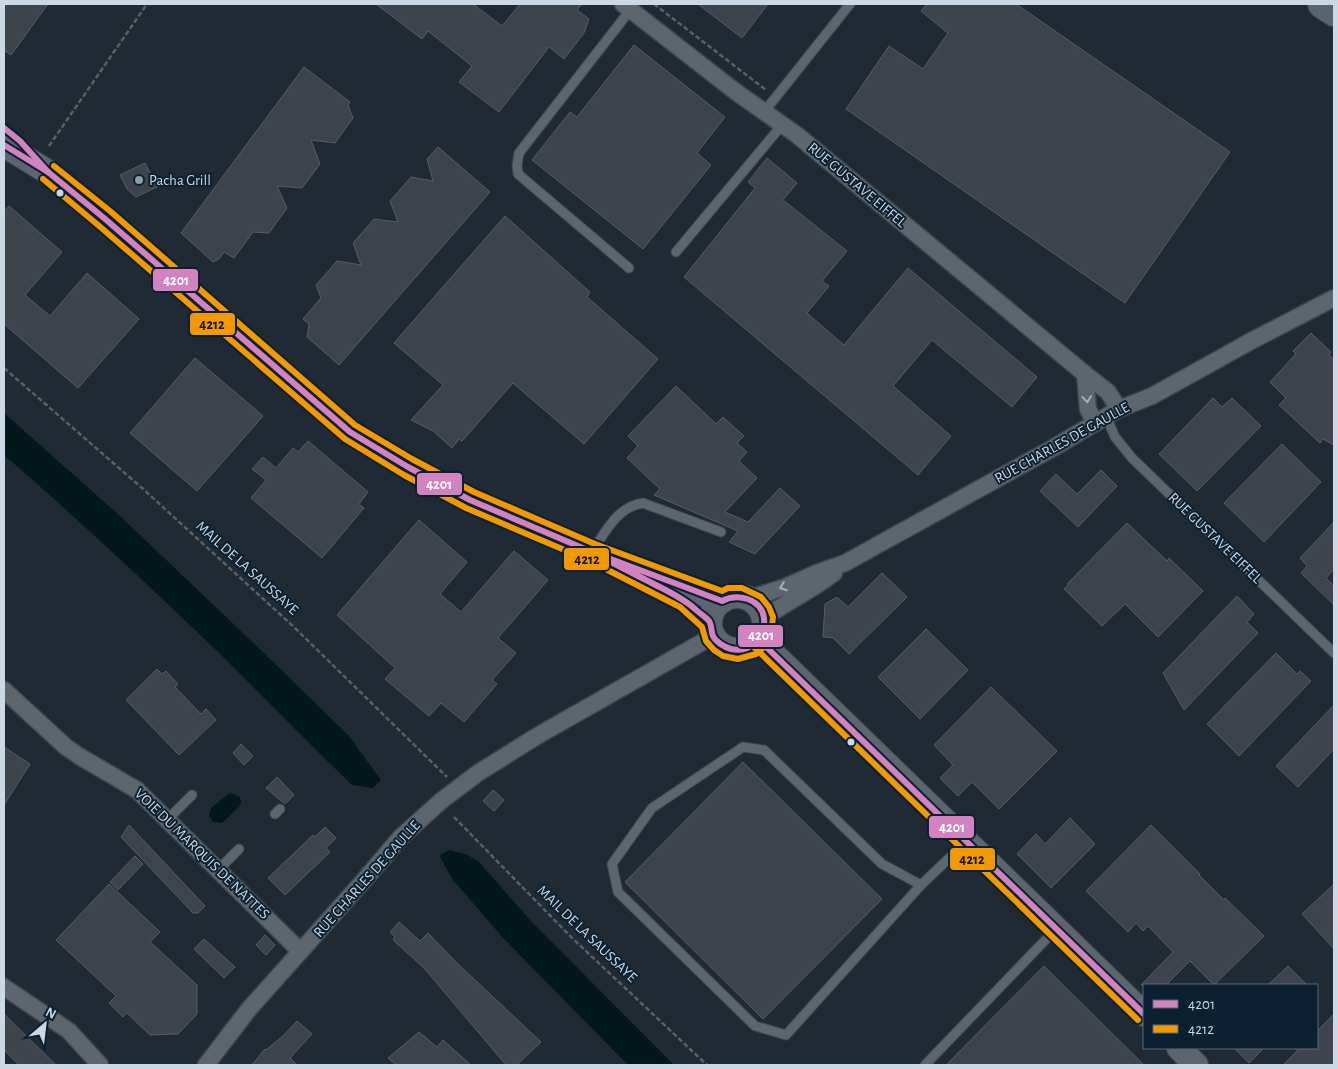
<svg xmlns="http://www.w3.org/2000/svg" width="1338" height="1069" font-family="'Alegreya Sans',sans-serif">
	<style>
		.water { fill: #03181c }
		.building { fill: #3d444e; stroke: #565d67 }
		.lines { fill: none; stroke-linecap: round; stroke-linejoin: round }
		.lane-casing { stroke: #3d4650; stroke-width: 11 }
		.street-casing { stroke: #3d4650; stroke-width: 19 }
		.secondary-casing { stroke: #3d4650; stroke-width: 26 }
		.highway-casing { stroke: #3d4650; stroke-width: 30 }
		.path { stroke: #596068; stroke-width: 2.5; stroke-dasharray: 5 2.5; stroke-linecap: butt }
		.lane { stroke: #5d666e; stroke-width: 9 }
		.street { stroke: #5d666e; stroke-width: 16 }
		.secondary { stroke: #5d666e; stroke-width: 24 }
		.highway { stroke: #556670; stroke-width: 28 }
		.bus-1-casing { stroke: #0c2033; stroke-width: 10 }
		.bus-2-casing { stroke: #0c2033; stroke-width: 10 }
		.bus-1 { stroke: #d282be; stroke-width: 6 }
		.bus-2 { stroke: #f39900; stroke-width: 6 }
		.oneway { stroke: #a4b0bb }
		.poi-dot { fill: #8f9ba7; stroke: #0c2033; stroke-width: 2 }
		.bus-dot { fill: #cbd8e5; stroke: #0c2033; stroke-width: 2 }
		.labels { text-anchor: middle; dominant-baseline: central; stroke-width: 4; stroke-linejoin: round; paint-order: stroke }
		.poi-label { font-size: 15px; fill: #cbd8e5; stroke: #0c2033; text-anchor: start }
		.street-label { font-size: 15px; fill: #cbd8e5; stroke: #0c2033 }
		.line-badge { stroke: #0c2033; stroke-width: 2 }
		.badge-label { font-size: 14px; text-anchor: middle; font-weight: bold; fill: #fff }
		.pale-badge-label { font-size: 14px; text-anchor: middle; font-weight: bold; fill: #111 }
	</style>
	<rect width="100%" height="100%" fill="#1f2a35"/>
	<g class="water">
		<path d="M4,413L119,515L267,656L349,736L381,780L373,788L352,785C306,741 262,695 217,651C147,584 77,518 4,455Z"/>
		<path d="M231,793L240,797L241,802L240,806L222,823L213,822L209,816L211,808C215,805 227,794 231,793Z"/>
		<path d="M450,850L468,855L479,862L530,920L674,1065H628L504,939L453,880L440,857L441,854Z"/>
	</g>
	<g class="building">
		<path d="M4,4H48L11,55L4,50Z"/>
		<path d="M376,4H473L502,26L520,4H582L577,10L589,19L584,33L564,59L549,47L499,112L459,82L472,66L428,31L422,39Z"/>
		<path d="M698,4H768L742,38Z"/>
		<path d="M927,4H1016L1230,152L1125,303L846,109L889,46L923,69L948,33L921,11Z"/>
		<path d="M634,45L725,117L697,153L711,165L643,249L532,160L570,112L577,117Z"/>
		<path d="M304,67L350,102L348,105L353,118L335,143L311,140L320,164L302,188L277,186L287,208L269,233L253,232L234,258L224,252L219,259L213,262L181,233Z"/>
		<path d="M438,147L490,192L339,365L307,337L309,324L303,319L321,298L316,285L337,261L361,265L353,243L374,219L398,222L390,201L411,177L433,181L427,159Z"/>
		<path d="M767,158L797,183L783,200L847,251L822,281L829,286L807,313L844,345L908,268L1037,377L1012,407L932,340L893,386L951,436L918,475L684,277L755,188L748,182Z"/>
		<path d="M145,163L157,187L136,197L127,189L120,175Z"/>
		<path d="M9,206L62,252L25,295L50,316L87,273L139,319L78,388L4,324V212Z"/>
		<path d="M505,216L590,292L587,297L658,359L584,444L513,383L462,441L459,439L452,448L433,431L411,420L443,385L394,343Z"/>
		<path d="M1311,333L1331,352L1329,355L1334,360V445L1323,439L1320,443L1279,405L1286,398L1270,382L1296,354L1293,351Z"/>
		<path d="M195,358L263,416L197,491L130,433Z"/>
		<path d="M676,386L716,424L723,417L744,436L737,443L747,452L739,461L757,478L725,512L748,522L780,488L800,506L755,554L729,542L738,531L654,495L660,489L627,458L638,446L628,436Z"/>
		<path d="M1213,398L1222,407L1232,398L1261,426L1197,491L1159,454Z"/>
		<path d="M308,441L368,492L359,504L364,508L322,558L251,498L266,480L252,469L263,457L276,468L293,448L298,452Z"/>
		<path d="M1282,444L1321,482L1264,542L1224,503Z"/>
		<path d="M1101,470L1117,486L1078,527L1040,491L1056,474L1077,494Z"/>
		<path d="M419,520L467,562L440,594L461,612L514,551L548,580L498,638L516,653L492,680L497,684L464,722L441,703L429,716L385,679L395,668L337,615Z"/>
		<path d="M1334,522V569L1326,578L1334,586V605L1301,573L1307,566L1300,558Z"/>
		<path d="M1127,523L1167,561L1169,558L1203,591L1158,637L1125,604L1102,626L1064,589L1068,585L1067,584Z"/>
		<path d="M882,573L907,597L849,654L833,638L823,637L825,604L837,597L848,607Z"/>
		<path d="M1237,596L1254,614L1247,622L1258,633L1184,710L1163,673Z"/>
		<path d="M926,629L968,670L920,719L878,677Z"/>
		<path d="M1276,653L1297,674L1300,671L1311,681L1239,756L1207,724Z"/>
		<path d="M157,669L162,674L166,671L178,684L175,687L201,714L206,709L216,720L179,755L126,700Z"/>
		<path d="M991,687L1057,751L999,809L972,782L958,796L940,778L953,765L934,745Z"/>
		<path d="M1334,705V749L1298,787L1276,766Z"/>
		<path d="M241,744L253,756L244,765L233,753Z"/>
		<path d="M4,747L30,764L4,805Z"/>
		<path d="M743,762L882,899L763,1019L625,882Z"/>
		<path d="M277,777L294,795L285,804L266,788Z"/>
		<path d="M493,790L504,800L494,811L483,801Z"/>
		<path d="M1070,818L1095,844L1051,888L1017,854L1036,834L1045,844Z"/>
		<path d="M129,825L205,906L198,913H193L121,837Z"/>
		<path d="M1151,825L1200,874L1199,875L1224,900L1225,898L1264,936L1214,985L1190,961L1166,985H1141L1173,952L1148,926L1143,931L1136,923L1128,932L1086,891Z"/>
		<path d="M325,827L336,838L326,848L330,852L285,895L268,878L313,835L315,837Z"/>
		<path d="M135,856L143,864L118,890L110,882Z"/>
		<path d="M109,884L160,932L150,942L197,985V1014L178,1034L150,1035L127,1013L123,1017L109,1003L116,996L56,940Z"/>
		<path d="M1334,884V949L1302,914Z"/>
		<path d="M399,922L420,941L428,933L458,964L541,1042L517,1065H506L424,968L393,940L395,937L390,932Z"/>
		<path d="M265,935L275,945L266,955L256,945Z"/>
		<path d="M204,939L235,967L224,978L194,949Z"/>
		<path d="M1044,966L1144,1065H946Z"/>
		<path d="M1288,966L1307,985H1268Z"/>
		<path d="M4,1014L56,1065H19L4,1050Z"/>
		<path d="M1334,1014V1065H1283L1300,1048H1317V1031Z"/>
		<path d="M297,1021L312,1034L290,1058L297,1065H252L265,1049L266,1050L283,1036Z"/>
		<path d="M419,1032L437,1047L443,1040L471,1065H396L388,1058Z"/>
		<path d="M1234,1048H1264L1249,1063Z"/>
	</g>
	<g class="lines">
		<defs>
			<g id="lane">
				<path d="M764,112L850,4"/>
				<path d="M676,252L782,125"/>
				<path d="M629,268L518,174L517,165L519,153L631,9"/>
				<path d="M1106,416L1115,437L1132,458L1334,653"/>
				<path d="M592,552C606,531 617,507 643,503L721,532"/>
				<path d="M275,814L280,809"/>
				<path d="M168,819L192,795"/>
				<path d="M219,869L239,849"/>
				<path d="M921,885L882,864L764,750L743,747L652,808L612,864L618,892L755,1026L786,1035L921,885L965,843"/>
				<path d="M925,1065L1055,930"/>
			</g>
			<g id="street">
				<path d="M623,4L736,92L797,135L1085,374L1108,392L1119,409"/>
				<path d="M1085,374L1088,409L1095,423"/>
				<path d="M748,599L785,587L819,572L845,563L1053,448L1119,409L1152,396L1253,340L1334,298"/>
				<path d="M764,618C787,602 812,590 834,573"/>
				<path d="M4,690L66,747L79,756L137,790L300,951"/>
				<path d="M4,987L69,1031L100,1065"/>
				<path d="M206,1065L249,1009L366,878L401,837L441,801L478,773L537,736L713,636"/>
			</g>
			<g id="secondary">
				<path d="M4,145L48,172L104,218L350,432L408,467L470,500L592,552L722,601"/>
				<circle cx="737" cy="623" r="27"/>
				<path d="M759,640L1144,1014"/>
				<path d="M1179,1048L1196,1065"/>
			</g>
			<path id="highway" d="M1322,4L1334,12"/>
		</defs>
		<use href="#lane" class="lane-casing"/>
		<use href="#street" class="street-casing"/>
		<use href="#secondary" class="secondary-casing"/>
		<use href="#highway" class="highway-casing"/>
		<g class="path">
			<path d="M654,4L766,90"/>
			<path d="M49,146L147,4"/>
			<path d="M4,368L142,488L295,628L447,777"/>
			<path d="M454,817L572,938L707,1065"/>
		</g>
		<use href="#lane" class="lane"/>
		<use href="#street" class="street"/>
		<use href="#secondary" class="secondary"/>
		<use href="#highway" class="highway"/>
		<defs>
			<g id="bus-1">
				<path d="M4,128L20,141L48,172"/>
				<path d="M4,145L48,172"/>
				<path d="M48,172L104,218L350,432L408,467L470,500L592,552"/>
				<path d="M592,552L722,601C737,593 761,598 764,618C766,638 750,653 731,649C724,647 716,642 713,636C711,632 712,625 709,621C706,617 699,613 695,609C682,597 665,590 650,582C630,572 611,562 592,552Z"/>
				<path d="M759,640L1144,1014"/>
			</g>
			<g id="bus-2">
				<path d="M43,179L98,225L345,439L404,475L466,508L588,560L680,607L702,627L706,641L714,650L723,656L738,659L756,654L766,645L771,635L773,617L769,607L761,597L742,588H728L722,591L595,544L474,492L412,459L355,425L110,211L54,166"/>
				<path d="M753,646L1138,1020"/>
			</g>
		</defs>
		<use href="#bus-1" class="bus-1-casing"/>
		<use href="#bus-2" class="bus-2-casing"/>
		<use href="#bus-1" class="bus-1"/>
		<use href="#bus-2" class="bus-2"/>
	</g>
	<defs><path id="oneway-chevron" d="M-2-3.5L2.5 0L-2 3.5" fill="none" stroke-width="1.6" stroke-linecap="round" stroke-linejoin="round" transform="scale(1.25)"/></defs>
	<g class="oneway">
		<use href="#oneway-chevron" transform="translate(1087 399) rotate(84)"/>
		<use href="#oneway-chevron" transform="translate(783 587) rotate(160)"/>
	</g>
	<circle class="poi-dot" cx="139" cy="180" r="5"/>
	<g class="bus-dot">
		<circle cx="60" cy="193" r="4.5"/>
		<circle cx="851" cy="742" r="4.5"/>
	</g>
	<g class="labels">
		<g class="poi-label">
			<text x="149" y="180">Pacha Grill</text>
		</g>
		<g class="street-label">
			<text transform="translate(857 185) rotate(40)">RUE GUSTAVE EIFFEL</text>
			<text transform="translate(1062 443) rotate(-29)">RUE CHARLES DE GAULLE</text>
			<text transform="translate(1215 538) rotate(44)">RUE GUSTAVE EIFFEL</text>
			<text transform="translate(247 568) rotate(42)">MAIL DE LA SAUSSAYE</text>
			<text transform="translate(202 854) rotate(44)">VOIE DU MARQUIS DE NATTES</text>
			<text transform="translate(367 879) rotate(-48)">RUE CHARLES DE GAULLE</text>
			<text transform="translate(587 934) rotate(44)">MAIL DE LA SAUSSAYE</text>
		</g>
	</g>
	<g class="line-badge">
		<rect x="152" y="268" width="47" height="24" rx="5" fill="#d282be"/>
		<rect x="189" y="312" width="47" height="24" rx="5" fill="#f39900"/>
		<rect x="416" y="472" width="47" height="24" rx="5" fill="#d282be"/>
		<rect x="563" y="547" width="47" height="24" rx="5" fill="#f39900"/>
		<rect x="737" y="624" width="47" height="24" rx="5" fill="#d282be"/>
		<rect x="928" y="815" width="47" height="24" rx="5" fill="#d282be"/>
		<rect x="949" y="847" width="47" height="24" rx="5" fill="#f39900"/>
	</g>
	<g class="badge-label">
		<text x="176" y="285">4201</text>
		<text x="439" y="489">4201</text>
		<text x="761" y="640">4201</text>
		<text x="952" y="832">4201</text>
	</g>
	<g class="pale-badge-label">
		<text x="212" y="329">4212</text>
		<text x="587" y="564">4212</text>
		<text x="972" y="864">4212</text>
	</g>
	<rect width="1338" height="1069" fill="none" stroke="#cbd8e5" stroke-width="10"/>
	<rect x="1143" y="984" width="175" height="65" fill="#0c2033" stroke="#586a7a"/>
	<rect x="1153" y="1000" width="25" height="8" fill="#d282be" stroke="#586a7a"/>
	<text x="1188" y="1009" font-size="15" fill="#cbd8e5">4201</text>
	<rect x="1153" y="1025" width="25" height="8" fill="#f39900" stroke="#586a7a"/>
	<text x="1188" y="1034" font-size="15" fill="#cbd8e5">4212</text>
	<g transform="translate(45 1024) rotate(28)" stroke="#0c2033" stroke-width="4" paint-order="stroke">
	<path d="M0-4L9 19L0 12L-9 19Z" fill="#cbd8e5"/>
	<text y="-8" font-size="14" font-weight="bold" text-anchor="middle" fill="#cbd8e5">N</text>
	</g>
</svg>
